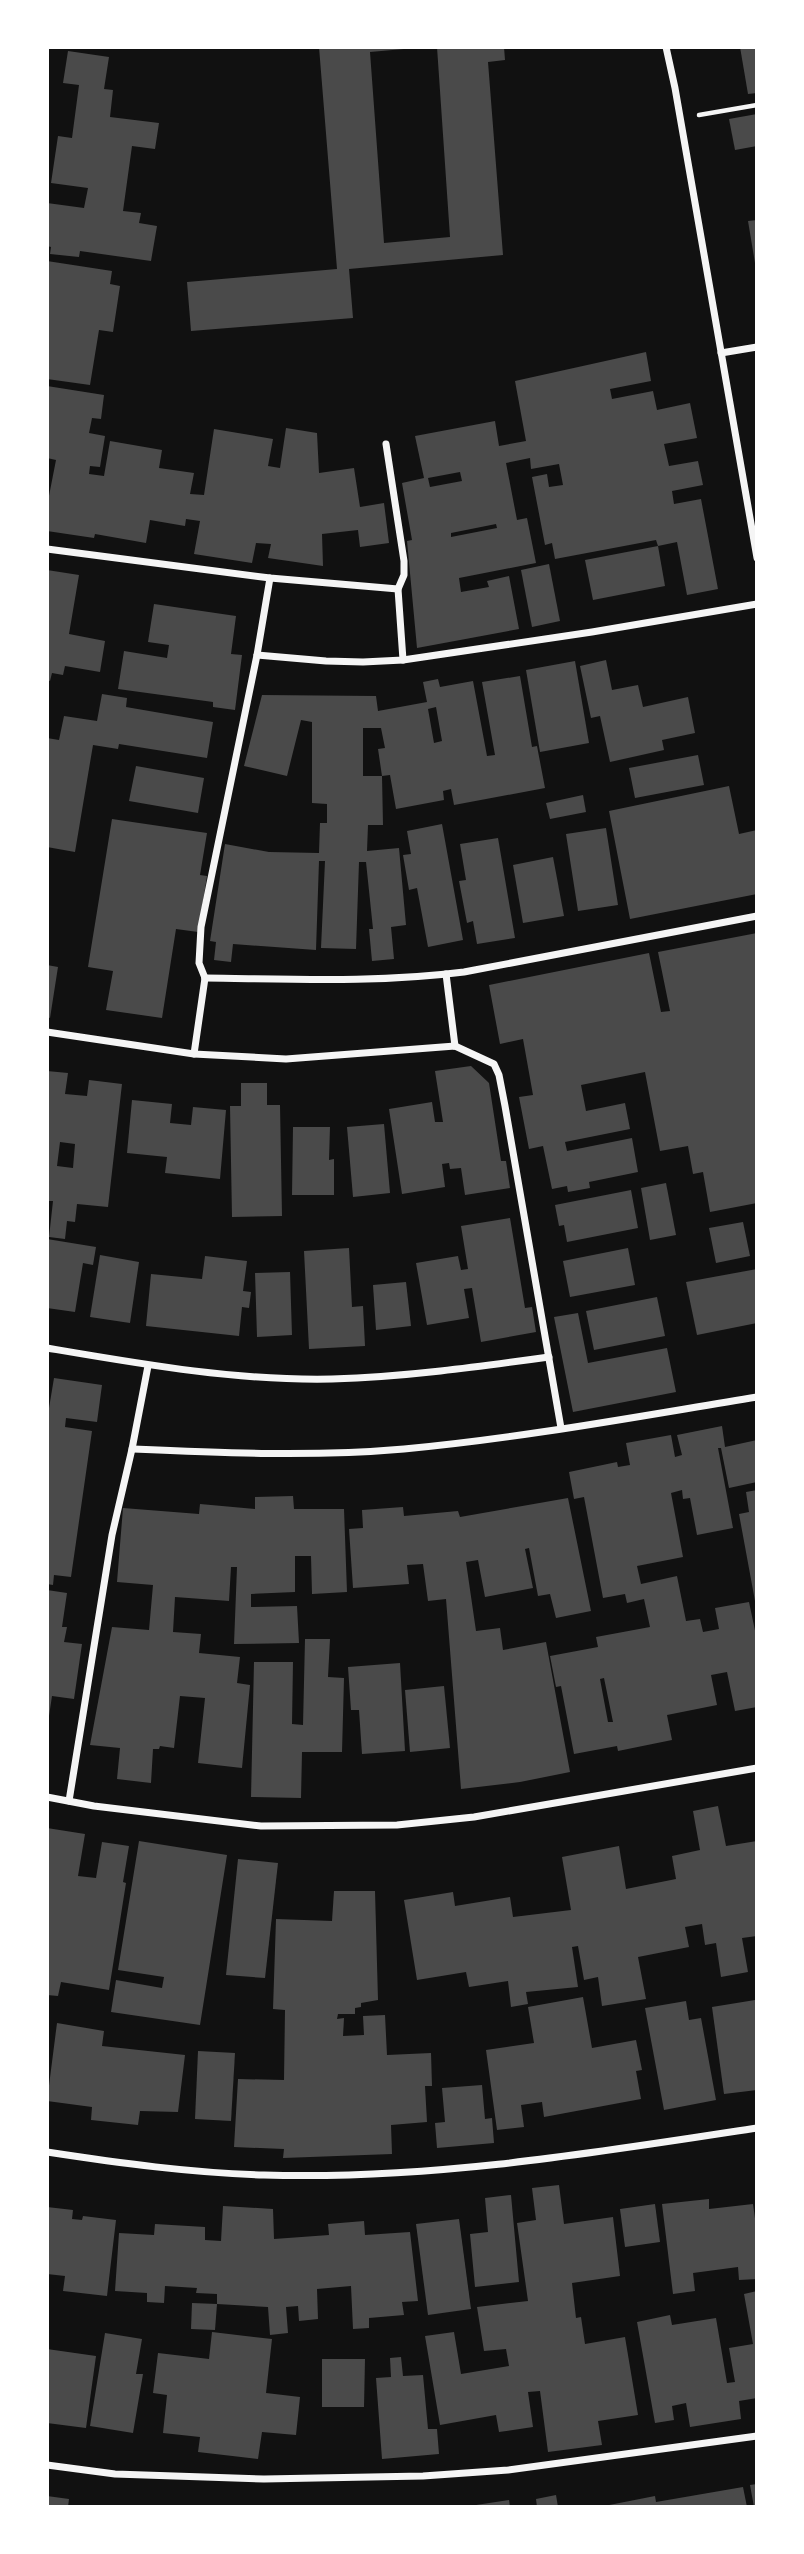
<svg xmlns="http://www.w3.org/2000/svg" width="804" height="2554" font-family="'Titillium Web',sans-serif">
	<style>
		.building { fill: #4a4a4a; fill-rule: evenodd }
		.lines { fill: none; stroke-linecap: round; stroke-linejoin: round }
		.path { stroke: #f5f5f5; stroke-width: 4.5 }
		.minor { stroke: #f5f5f5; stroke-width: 7 }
	</style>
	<rect width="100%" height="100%" fill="#111"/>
	<g class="building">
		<path d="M319,47H404V49L370,52L384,243L450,237L437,47H504L505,60L488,62L503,255L349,269L353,318L191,331L187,282L337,269Z"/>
		<path d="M740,47H757V93L748,94Z"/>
		<path d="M68,51L109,57L104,89L113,90L110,117L159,123L155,149L132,146L123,211L141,213L139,223L157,226L151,261L80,251L79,257L50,254L51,247L47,246V203L84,208L88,188L51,183L58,136L72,138L79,85L63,83Z"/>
		<path d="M757,114V146L735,150L729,119Z"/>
		<path d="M757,220V263H755L748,221Z"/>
		<path d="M47,261L112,271L110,284L120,286L113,332L99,330L90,385L47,379Z"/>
		<path d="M646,352L651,381L610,389L612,399L653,391L657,410L690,403L697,438L664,444L669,466L698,461L703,485L672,491L674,504L701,499L718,589L687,595L677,542L658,546L656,540L555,559L552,543L545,545L532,477L547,474L549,487L563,485L559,464L531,469L530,458L506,463L517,520L527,518L536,563L459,578L461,592L489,587L487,581L509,576L519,629L417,648L407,541L412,540L402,483L424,478L415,436L495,421L499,446L526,441L515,381ZM460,472L462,481L430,487L428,478ZM496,524L497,528L451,537V533Z"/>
		<path d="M47,386L104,395L101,419L92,418L89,433L105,436L100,467L90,466L89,474L104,476L110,441L162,450L159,468L194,473L190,494L204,495L214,429L273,439L268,466L280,468L286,428L317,433L319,473L354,468L360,507L384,503L389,543L360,547L358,530L322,534L323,566L268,558L271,544L256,543L252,563L194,554L200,521L186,519L185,526L150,520L146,543L95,534L94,538L47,531V506L56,460L47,458Z"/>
		<path d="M658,546L665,586L593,600L585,560Z"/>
		<path d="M549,564L560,621L532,627L521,570Z"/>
		<path d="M47,570L79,575L69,634L105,641L100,672L65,666L63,675L52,673L50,681L47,680Z"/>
		<path d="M154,604L236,616L231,654L242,655L235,710L213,707V702L118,689L124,651L167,658L169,645L148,642Z"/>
		<path d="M606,660L612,690L638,685L643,707L688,697L695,733L662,740L664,750L610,762L600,716L591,718L580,666Z"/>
		<path d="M575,661L589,743L540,752L526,670Z"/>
		<path d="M520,676L532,747L537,746L545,788L454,805L451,789L443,791L444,800L396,809L390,775L382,776L383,825H368L367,851L399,848L406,925L391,927L394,959L372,961L369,929H373L366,862H359L356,949L321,948L325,861H319L316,950L233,944L231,962L214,960L216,942L210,941L225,844L269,852L319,853L320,823H327V804L312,803V722L301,720L287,776L244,766L262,695L376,696L378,711L427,702L423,682L438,679L440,687L473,681L487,756L495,755L482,682ZM436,707L442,741L434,743L428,709ZM363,728H381L385,748L378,749L382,776H363Z"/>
		<path d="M102,694L127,698L126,707L213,722L207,758L119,744L118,749L93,745L75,852L47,847V738L59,740L64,716L97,721Z"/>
		<path d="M698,755L704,785L635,798L629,768Z"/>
		<path d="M136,766L204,778L198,813L129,801Z"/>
		<path d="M729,786L739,834L757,830V894L630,919L609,811Z"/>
		<path d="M583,795L586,812L550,819L546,803Z"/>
		<path d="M112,819L207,833L200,875L207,876L198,932L176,929L162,1018L106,1010L113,971L88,967Z"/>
		<path d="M442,824L463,940L428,947L417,888L409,890L403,855L411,854L407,831Z"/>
		<path d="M606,828L618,905L578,911L566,834Z"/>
		<path d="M498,838L515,938L477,944L473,921L467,923L459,881L466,880L460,844Z"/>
		<path d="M553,857L564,916L523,923L513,865Z"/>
		<path d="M757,933V1203L710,1212L703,1172L693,1174L688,1146L660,1151L645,1072L581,1085L586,1111L625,1103L630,1129L565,1142L567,1151L632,1138L638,1172L589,1182L590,1188L568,1192L567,1186L552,1189L543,1146L529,1149L519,1097L533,1095L523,1039L500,1044L489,985L649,953L661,1012L670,1011L658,952Z"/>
		<path d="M47,965L58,967L50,1018L47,1017Z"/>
		<path d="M471,1066L489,1083L501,1161H506L510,1188L465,1195L461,1168L450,1169L449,1163L442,1164L445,1187L402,1194L389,1109L432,1102L435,1122H443L435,1071Z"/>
		<path d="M47,1071L68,1073L65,1094L87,1096L89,1080L122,1084L108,1207L77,1204L75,1222L67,1221L65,1239L49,1237L53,1201H47ZM60,1142L75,1144L73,1168L57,1166Z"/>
		<path d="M241,1083H267V1105H280L282,1216L232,1217L230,1106H241Z"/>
		<path d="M132,1100L172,1104L170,1123L191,1125L193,1107L226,1110L220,1179L165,1173L167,1157L127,1153Z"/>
		<path d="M384,1124L390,1193L353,1197L347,1127Z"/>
		<path d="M293,1127H330L329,1160L334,1159V1195H292Z"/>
		<path d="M666,1183L676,1235L650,1240L641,1188Z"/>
		<path d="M631,1190L638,1228L567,1242L564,1225L559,1226L555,1205Z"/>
		<path d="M510,1218L525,1308L532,1307L536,1332L481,1342L472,1288L464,1289L469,1318L427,1325L416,1263L458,1256L461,1270L468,1269L461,1226Z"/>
		<path d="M743,1222L750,1256L716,1263L709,1228Z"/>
		<path d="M47,1239L96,1247L93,1265L83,1263L75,1312L47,1308Z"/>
		<path d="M349,1248L352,1307L363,1306L365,1346L309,1349L304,1251Z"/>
		<path d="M628,1248L635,1285L570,1297L563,1261Z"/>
		<path d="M100,1255L139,1262L130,1323L90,1317Z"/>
		<path d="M205,1256L247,1261L243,1291L251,1292L249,1308L242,1307L239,1336L146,1326L151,1274L202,1279Z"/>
		<path d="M757,1269V1323L697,1335L686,1282Z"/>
		<path d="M290,1272L292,1335L257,1337L255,1273Z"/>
		<path d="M406,1282L411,1326L376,1330L373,1285Z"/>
		<path d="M657,1297L665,1336L594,1350L586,1311Z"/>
		<path d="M578,1313L588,1363L667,1348L676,1392L573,1412L554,1317Z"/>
		<path d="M54,1378L102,1385L97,1422L66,1418L65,1427L92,1431L71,1577L54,1575L53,1585L47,1584V1420Z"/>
		<path d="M722,1426L725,1447L757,1440V1482L729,1488L721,1448H718L733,1528L697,1535L690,1498L683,1499L682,1490L671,1493L683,1557L637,1566L641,1584L677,1576L686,1621L700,1619L703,1632L719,1629L715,1608L749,1602L757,1640V1707L735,1711L727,1672L711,1675L717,1705L667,1715L672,1740L618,1751L617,1746L574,1754L561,1686L556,1687L550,1656L598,1647L596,1637L650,1627L644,1599L627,1603L625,1594L603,1598L584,1497L574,1499L569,1472L617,1462L618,1467L630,1465L626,1443L671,1435L675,1457L682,1455L677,1435ZM604,1678L613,1722H608L600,1679Z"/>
		<path d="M757,1490V1601H755L739,1514L749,1512L746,1492Z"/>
		<path d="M293,1496L294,1509H344L347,1592L312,1594L311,1556H295V1592L251,1594V1607L297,1606L299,1643L234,1644L237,1567H231L229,1601L175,1597L173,1632L201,1634L199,1653L240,1657L237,1683L250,1685L242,1768L198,1763L205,1698L180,1696L174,1748L160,1746L159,1749H153L151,1783L117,1779L120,1748L90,1745L112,1627L149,1630L153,1585L117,1582L123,1508L199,1514L200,1504L255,1509V1497Z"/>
		<path d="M568,1498L591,1611L556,1618L550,1594L538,1596L529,1548L525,1549L533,1588L485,1597L478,1560L466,1562L476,1631L500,1628L503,1650L546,1642L570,1772L520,1782L461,1789L446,1599L428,1601L423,1564L407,1565L409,1584L353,1588L349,1529L363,1528L362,1510L403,1507L404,1516L458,1511L460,1517Z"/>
		<path d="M47,1590L67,1593L62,1627H67L64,1642L82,1644L74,1699L52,1696L49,1716Z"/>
		<path d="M305,1639H330L328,1677L344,1678L342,1752H302L301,1798L251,1797L254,1662H293L292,1724L303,1725Z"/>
		<path d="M400,1663L405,1751L362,1754L359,1710H351L348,1667Z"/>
		<path d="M444,1686L450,1748L410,1752L405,1690Z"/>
		<path d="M718,1806L726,1846L757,1841V1936L742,1938L748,1972L721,1977L716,1943L705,1945L702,1924L685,1927L689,1947L638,1957L646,1999L602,2006L598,1977L584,1980L578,1946L572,1947L578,1987L526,1992L528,2004L511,2007L508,1981L469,1987L466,1972L417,1980L404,1900L453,1892L455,1906L510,1897L513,1917L571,1910L562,1857L619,1846L626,1889L676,1879L672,1856L700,1850L693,1811Z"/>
		<path d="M47,1828L85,1834L78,1876L96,1878L102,1842L129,1846L123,1882L126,1883L109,1990L61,1982L58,1996L47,1995Z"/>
		<path d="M139,1841L227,1855L200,2025L111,2012L116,1980L162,1988L164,1977L118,1970Z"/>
		<path d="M238,1859L278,1863L265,1978L226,1975Z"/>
		<path d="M334,1891H375L378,2000L361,2003V2007L355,2008V2014H338L337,2019L344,2018L343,2036L364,2035L363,2016L385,2015L387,2055L431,2053L432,2086H425L427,2122L391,2125L392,2154L283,2158L284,2149L234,2147L238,2079L284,2080L285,2010L273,2009L276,1919L332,1921Z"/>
		<path d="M583,1997L592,2048L636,2040L642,2070L636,2071L641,2099L544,2117L542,2102L521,2105L524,2127L497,2130L486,2050L534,2043L528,2007Z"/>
		<path d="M755,2000L757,2090L724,2094L712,2007Z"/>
		<path d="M686,2001L689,2020L701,2018L716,2100L664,2110L645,2008Z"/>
		<path d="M57,2023L104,2031L102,2046L185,2055L178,2112L140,2111L138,2125L91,2120L92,2107L47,2101Z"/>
		<path d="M198,2051L235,2053L231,2121L195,2119Z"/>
		<path d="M482,2085L485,2119L492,2118L494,2143L437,2148L435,2123L445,2122L442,2088Z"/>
		<path d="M559,2185L564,2224L613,2217L620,2276L572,2283L576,2318L581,2317L585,2344L625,2337L638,2415L598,2421L602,2445L548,2452L540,2391L528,2392L533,2427L499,2432L496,2415L440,2425L425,2336L454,2332L461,2374L509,2366L506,2349L484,2351L477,2307L528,2301L517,2223L536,2220L532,2188Z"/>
		<path d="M511,2195L519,2282L475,2287L470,2234L488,2232L485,2198Z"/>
		<path d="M709,2199V2209L753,2204L757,2233V2279L739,2280L738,2267L693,2273L695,2291L673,2294L662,2204Z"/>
		<path d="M655,2204L660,2242L625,2247L620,2209Z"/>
		<path d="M223,2206L273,2209L274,2239L329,2235L328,2224L364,2221L365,2235L410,2232L418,2301L402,2302L404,2315L369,2318V2328L353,2329L351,2286L317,2289L318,2319L299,2321L298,2306L286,2307L288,2333L270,2335L268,2307L217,2304V2294L196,2293L197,2288L165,2286L164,2303L147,2302V2293L115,2291L119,2233L154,2235L155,2224L205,2227V2240L221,2241Z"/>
		<path d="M47,2207L73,2210L72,2219L82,2220L83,2216L116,2220L107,2296L63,2291L65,2276L47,2274Z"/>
		<path d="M459,2219L471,2309L428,2315L416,2224Z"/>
		<path d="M757,2291V2398L739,2401L741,2419L690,2427L686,2403L672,2406L674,2420L655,2423L637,2322L670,2315L672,2325L716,2318L727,2383L735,2382L729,2348L753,2344L744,2294Z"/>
		<path d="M192,2303L217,2304L215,2330L191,2329Z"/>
		<path d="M212,2332L272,2339L266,2393L300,2397L296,2435L262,2432L258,2459L198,2452L200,2437L163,2433L167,2395L153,2393L158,2353L209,2359Z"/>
		<path d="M105,2333L142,2339L136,2374H143L133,2433L90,2426Z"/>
		<path d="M47,2349L96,2356L86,2428L47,2423Z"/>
		<path d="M401,2357L403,2376L423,2375L428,2429H437L439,2454L382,2459L376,2378L391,2377L390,2358Z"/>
		<path d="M322,2359H365L364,2407H322Z"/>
		<path d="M757,2484V2507H754L750,2485Z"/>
		<path d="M743,2487L747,2507H599L655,2496L656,2502Z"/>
		<path d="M556,2495L558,2507H537L536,2499Z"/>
		<path d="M47,2496L69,2499L68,2507H47Z"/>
		<path d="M509,2500L510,2507H476V2505Z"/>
	</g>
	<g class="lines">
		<path class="path" d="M699,115L757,105"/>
		<g class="minor">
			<path d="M666,47L675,88L757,558"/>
			<path d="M721,353L757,347"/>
			<path d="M386,444L404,561V575L398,589L403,660"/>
			<path d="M47,549L270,578L398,589"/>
			<path d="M257,655L326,661L363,662L403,660L592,632L757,604"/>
			<path d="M446,974L455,1046"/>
			<path d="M205,978C292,979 378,983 464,972L757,916"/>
			<path d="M205,978L199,963L201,927L257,655L270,578"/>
			<path d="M47,1032L194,1054L286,1059L455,1046L494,1064L499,1075L505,1106L561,1428"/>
			<path d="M194,1054L205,978"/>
			<path d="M47,1348C141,1364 237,1381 332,1379C404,1377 477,1367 549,1357"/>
			<path d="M132,1449C223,1453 313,1457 404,1449C522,1438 640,1416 757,1397"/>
			<path d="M47,1797L94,1806L261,1826L397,1825L474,1817L757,1768"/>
			<path d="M69,1801L112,1535L132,1449L148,1366"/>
			<path d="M47,2152C119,2163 192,2173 264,2175C430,2180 594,2153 757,2128"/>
			<path d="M47,2465L115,2474L264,2479L423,2476L508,2470L757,2436"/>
		</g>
	</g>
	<rect width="804" height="2554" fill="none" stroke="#ffffff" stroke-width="98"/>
</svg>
